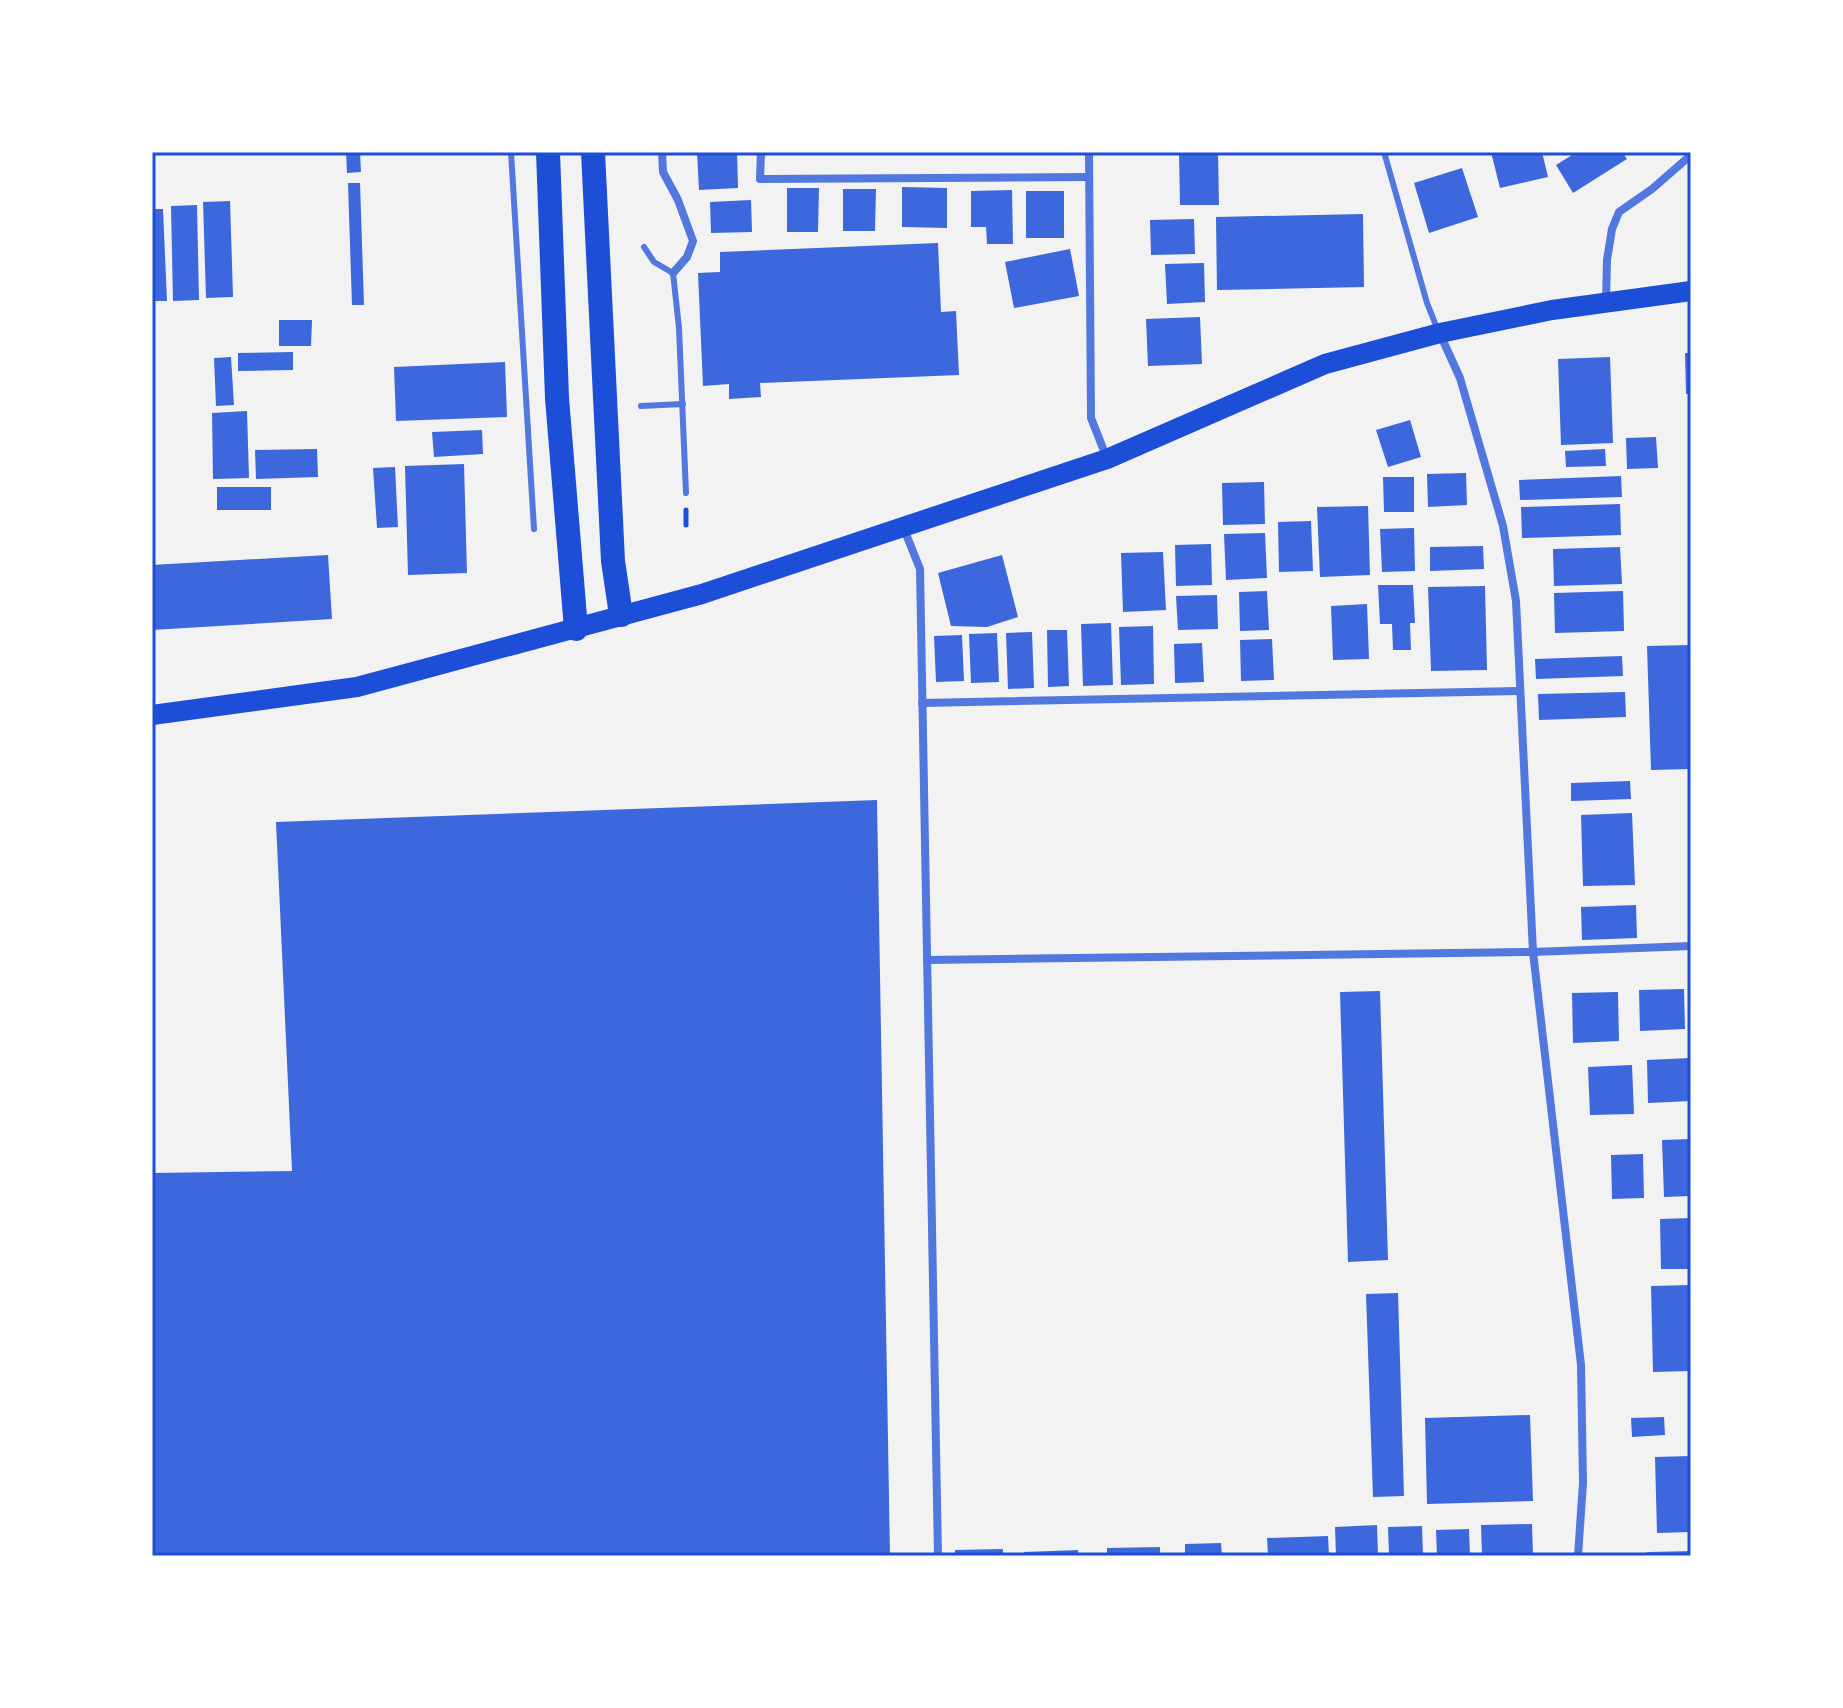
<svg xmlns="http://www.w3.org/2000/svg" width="1843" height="1708" font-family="'PT Sans Narrow',sans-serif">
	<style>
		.building { fill: #3d67dc }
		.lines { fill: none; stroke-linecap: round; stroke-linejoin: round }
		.path { stroke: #1d4ed8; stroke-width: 5 }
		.service { stroke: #5277de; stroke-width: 6 }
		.minor { stroke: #5277de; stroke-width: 8 }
		.primary { stroke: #1d4ed8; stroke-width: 20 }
		.motorway { stroke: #1d4ed8; stroke-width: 24 }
		.neatline { fill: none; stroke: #1d4ed8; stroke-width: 3 }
	</style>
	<rect width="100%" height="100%" fill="#f2f2f2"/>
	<g class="building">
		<path d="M346,152H360L361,172L347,173Z"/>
		<path d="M697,152H737L738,188L699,190Z"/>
		<path d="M1179,152H1218L1219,205H1180Z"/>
		<path d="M1491,152H1542L1548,177L1500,188Z"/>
		<path d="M1577,152H1622L1627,159L1573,193L1556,165Z"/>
		<path d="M1462,168L1478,217L1429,233L1414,183Z"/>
		<path d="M348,183H360L364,305H352Z"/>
		<path d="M902,187L947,188V228L902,227Z"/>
		<path d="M787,188H819L818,232H787Z"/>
		<path d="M843,189H876L875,231H843Z"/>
		<path d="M1012,190L1013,244H987L986,227H971V191Z"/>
		<rect x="1026" y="191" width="38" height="47"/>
		<path d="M751,200L752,232L711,233L710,202Z"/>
		<path d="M230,201L233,297L206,298L203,202Z"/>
		<path d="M197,205L199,300L173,301L171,206Z"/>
		<path d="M152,209H163L167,301H152Z"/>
		<path d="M1363,214L1364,287L1217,290L1216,217Z"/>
		<path d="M1194,219L1195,254L1151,255L1150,220Z"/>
		<path d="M938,243L941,312L956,311L959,375L760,383L761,397L729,399V384L703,386L698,273L720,272V252Z"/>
		<path d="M1070,249L1079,296L1014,308L1005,262Z"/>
		<path d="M1204,263L1205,302L1167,304L1165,264Z"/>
		<path d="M1200,317L1202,364L1148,366L1146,319Z"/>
		<path d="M279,320H312L311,346H279Z"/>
		<path d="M293,352V370L238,371V353Z"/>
		<path d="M1685,353H1691V394H1686Z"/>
		<path d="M231,357L234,405L216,406L214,358Z"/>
		<path d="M1610,357L1613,443L1561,445L1558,359Z"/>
		<path d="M505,362L507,417L396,421L394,367Z"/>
		<path d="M247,411L249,478L213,479L212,413Z"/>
		<path d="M1410,420L1421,457L1388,467L1376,430Z"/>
		<path d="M482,430L483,454L434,457L432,432Z"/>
		<path d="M1656,437L1658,468L1627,469L1626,438Z"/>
		<path d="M317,449L318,477L256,479L255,450Z"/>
		<path d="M1605,449L1606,466L1566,467L1565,451Z"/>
		<path d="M464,464L467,573L408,575L405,466Z"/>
		<path d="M395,467L398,527L377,528L373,468Z"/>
		<path d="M1466,473L1467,505L1428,507L1427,474Z"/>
		<path d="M1621,476L1622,497L1520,500L1519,480Z"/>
		<path d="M1383,477H1414V512H1384Z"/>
		<path d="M1264,482L1265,524L1223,525L1222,483Z"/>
		<rect x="217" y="487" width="54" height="23"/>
		<path d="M1620,504L1621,535L1522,538L1521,507Z"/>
		<path d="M1368,506L1370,575L1320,577L1317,507Z"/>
		<path d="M1311,521L1313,571L1279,572L1278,522Z"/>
		<path d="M1414,528L1415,571L1382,572L1380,529Z"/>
		<path d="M1265,533L1267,578L1226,580L1224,534Z"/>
		<path d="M1211,544L1212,585L1176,586L1175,545Z"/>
		<path d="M1483,546L1484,569L1430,571V547Z"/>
		<path d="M1620,547L1622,584L1554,586L1553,549Z"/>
		<path d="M1163,552L1166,610L1123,612L1121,553Z"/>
		<path d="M328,555L332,619L152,630V565Z"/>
		<path d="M1002,555L1018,617L987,627L951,626L938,573Z"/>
		<path d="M1378,585H1413L1415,623H1410L1411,650H1393L1392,624H1380Z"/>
		<path d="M1485,586L1487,670L1431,671L1428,587Z"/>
		<path d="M1267,591L1269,630L1240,631L1239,592Z"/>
		<path d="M1623,591L1624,631L1555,633L1554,593Z"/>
		<path d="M1217,595L1218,629L1178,630L1176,596Z"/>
		<path d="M1367,604L1369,659L1333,660L1331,606Z"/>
		<path d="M1111,623L1113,685L1083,686L1081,624Z"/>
		<path d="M1153,626L1154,684L1121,685L1119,627Z"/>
		<path d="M1047,630H1067L1069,686L1048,687Z"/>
		<path d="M1032,632L1034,688L1008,689L1006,633Z"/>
		<path d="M997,633L999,682L971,683L969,634Z"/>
		<path d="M962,635L964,681L936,682L934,636Z"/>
		<path d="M1272,639L1274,680L1241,681L1240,640Z"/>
		<path d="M1202,643L1204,682L1175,683L1174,644Z"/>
		<path d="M1691,645V769L1651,770L1647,646Z"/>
		<path d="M1622,656L1623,676L1536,679L1535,659Z"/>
		<path d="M1625,692L1626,717L1539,720L1538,694Z"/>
		<path d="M1630,781L1631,799L1571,801V783Z"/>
		<path d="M877,800L890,1556H152V1173L292,1171L276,822Z"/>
		<path d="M1632,813L1635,885L1583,886L1581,815Z"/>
		<path d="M1636,905L1637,938L1582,940L1581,907Z"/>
		<path d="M1684,989L1685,1029L1640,1031L1639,990Z"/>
		<path d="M1380,991L1388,1260L1348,1262L1340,992Z"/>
		<path d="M1618,992L1619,1041L1573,1043L1572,993Z"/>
		<path d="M1690,1058L1691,1101L1648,1103L1647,1060Z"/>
		<path d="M1632,1065L1634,1114L1590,1115L1588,1067Z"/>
		<path d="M1691,1139V1196L1664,1197L1662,1140Z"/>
		<path d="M1643,1154L1644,1198L1612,1199L1611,1155Z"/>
		<path d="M1691,1218V1269H1661L1660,1219Z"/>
		<path d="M1691,1285V1371L1653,1372L1651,1286Z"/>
		<path d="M1398,1293L1404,1496L1373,1497L1366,1294Z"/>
		<path d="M1530,1415L1533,1501L1427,1504L1425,1418Z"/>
		<path d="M1664,1417L1665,1435L1632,1437L1631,1418Z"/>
		<path d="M1691,1456V1532L1657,1533L1655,1457Z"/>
		<path d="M1532,1524L1533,1556H1482L1481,1525Z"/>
		<path d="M1377,1525L1378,1556H1336L1335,1527Z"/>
		<path d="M1422,1526L1423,1556H1389L1388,1527Z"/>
		<path d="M1469,1529L1470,1556H1437L1436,1530Z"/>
		<path d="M1328,1536L1329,1556H1268L1267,1538Z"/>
		<path d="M1221,1543L1222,1556H1185V1544Z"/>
		<path d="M1160,1547V1556H1107V1548Z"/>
		<path d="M1003,1549V1556H955V1550Z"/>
		<path d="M1078,1550V1556H1024V1552Z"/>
	</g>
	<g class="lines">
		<path class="path" d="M686,510V525"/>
		<g class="service">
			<path d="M511,152L534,529"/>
			<path d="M1384,152L1427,303L1437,328"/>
			<path d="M644,247L654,262L673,273L679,328L686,493"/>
			<path d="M641,406L683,404"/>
		</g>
		<g class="minor">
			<path d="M662,152L663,172L678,200L693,241L687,257L673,273"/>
			<path d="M761,152L760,179L1089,177"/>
			<path d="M1089,152L1091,418L1106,456"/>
			<path d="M1606,300L1607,260L1612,229L1619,212L1652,189L1691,155"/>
			<path d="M1440,334L1460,378L1503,526L1516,601L1533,952L1581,1365L1583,1483L1578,1556"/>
			<path d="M904,529L920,569L938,1556"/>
			<path d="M922,703L1519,691"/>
			<path d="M927,960L1533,952L1691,946"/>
			<path d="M1649,1556L1691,1555"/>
		</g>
		<path class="primary" d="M152,715L357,687L702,594L1107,459L1325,364L1440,333L1552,310L1691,291"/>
		<g class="motorway">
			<path d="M548,152L557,398L576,629"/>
			<path d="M593,152L613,561L621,615"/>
		</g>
	</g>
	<rect width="1843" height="1708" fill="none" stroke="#ffffff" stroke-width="308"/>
	<rect x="154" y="154" width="1535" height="1400" class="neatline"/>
</svg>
